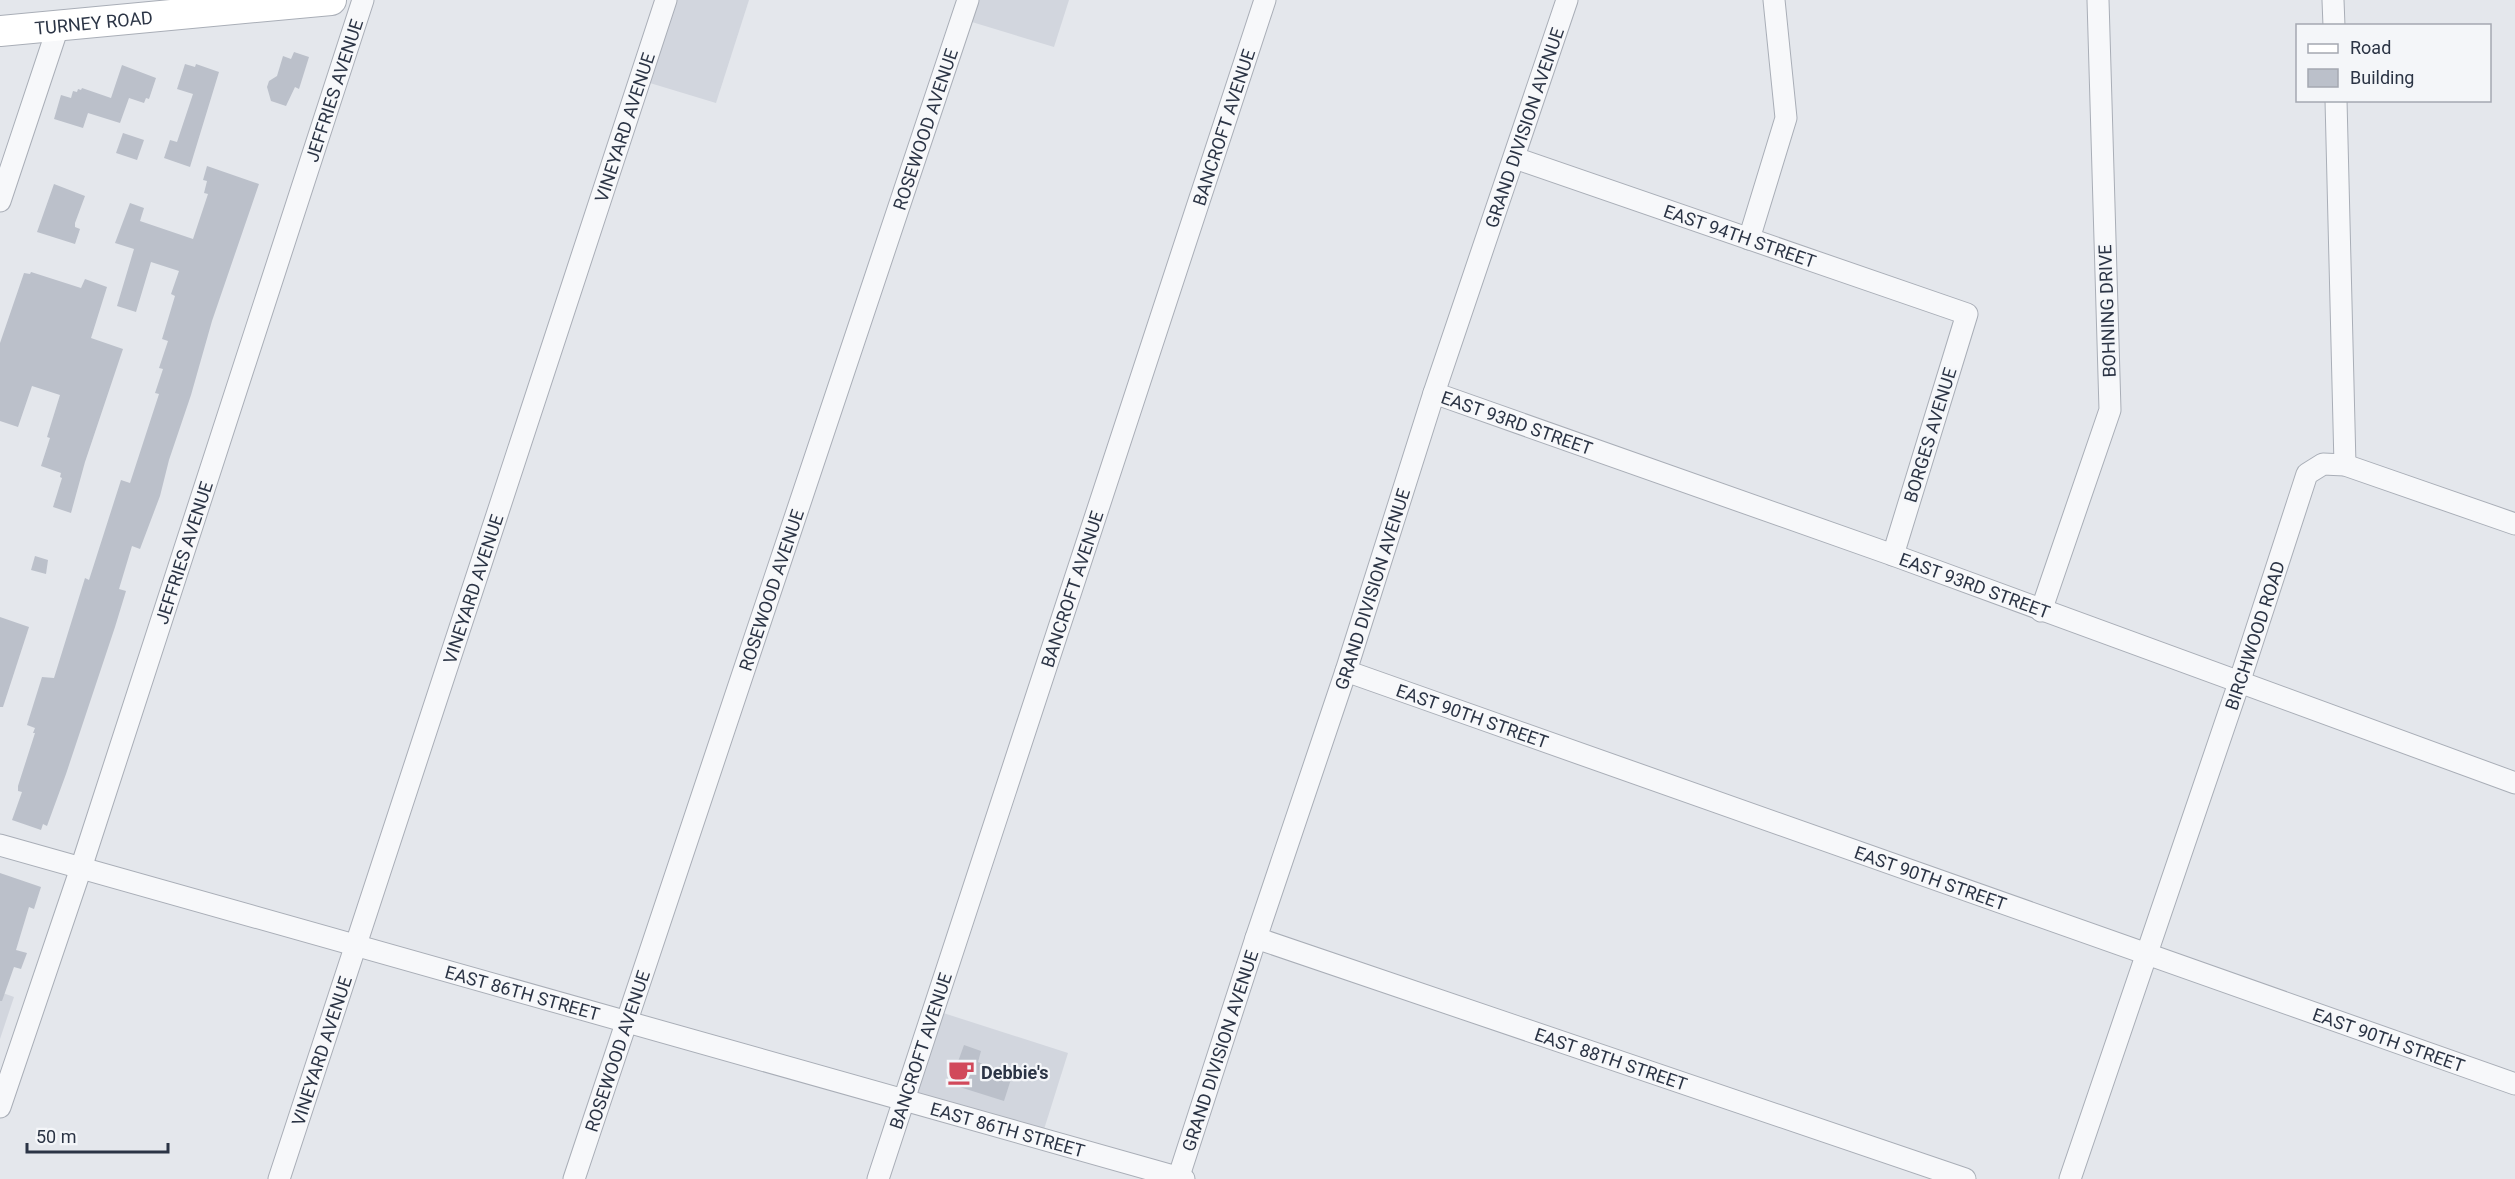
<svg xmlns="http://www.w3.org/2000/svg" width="2515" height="1179" font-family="Roboto,sans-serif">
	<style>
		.built { fill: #d2d6de }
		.building { fill: #bbc0ca }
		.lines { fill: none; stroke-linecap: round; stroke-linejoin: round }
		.minor-casing { stroke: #a9aeb7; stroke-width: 23 }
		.secondary-casing { stroke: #a9aeb7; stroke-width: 32 }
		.minor { stroke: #f7f8fa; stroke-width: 21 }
		.secondary { stroke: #fff; stroke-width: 30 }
		.labels { text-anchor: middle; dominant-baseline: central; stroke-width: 4.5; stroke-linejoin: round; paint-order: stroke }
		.street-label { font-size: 18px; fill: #2b3445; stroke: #f4f6f9 }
		.poi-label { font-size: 18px; font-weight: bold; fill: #2b3445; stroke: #f4f6f9; text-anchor: start }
	</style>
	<rect width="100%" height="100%" fill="#e4e7ec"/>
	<g class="built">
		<path d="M666,0H749L716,103L640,80Z"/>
		<path d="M968,0H1069L1054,47L962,19Z"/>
		<path d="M0,992L14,997L0,1039Z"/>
		<path d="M934,1010L1068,1053L1041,1139L904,1100Z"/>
	</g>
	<g class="building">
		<path d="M294,52L309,57L299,89L295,87L286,106L271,101L267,87L269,81L277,76L283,56L291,59Z"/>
		<path d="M185,64L195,67L196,64L219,72L190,167L164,158L170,140L177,142L193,94L177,89Z"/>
		<path d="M122,65L156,78L149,99L146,98L144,103L129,98L120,123L88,113L83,128L54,119L61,95L71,98L73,91L77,92L78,89L81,90L82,88L111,98Z"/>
		<path d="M123,133L144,140L137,160L116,153Z"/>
		<path d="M207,166L259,184L212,321L191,395L169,460L160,496L140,549L132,546L119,589L126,591L115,627L66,774L47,826L43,824L41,830L12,820L22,792L18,791V786L35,733H33L35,728L27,725L42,677L54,678L85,578L89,580L121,480L130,483L159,394L155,393L163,369L159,368L168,341L162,339L175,296L171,294L179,271L151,262L136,312L117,306L134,249L115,243L130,203L144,208L140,221L193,239L208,194L204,193L207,181L203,180Z"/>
		<path d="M54,184L85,196L75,223V227L80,229L75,244L37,232Z"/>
		<path d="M31,272L81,288L85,279L107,287L91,338L123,349L85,462L71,513L53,507L62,478L60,477L61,473L41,466L50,438L47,437L60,395L32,386L18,427L0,421V343L24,273L30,274Z"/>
		<path d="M35,556L48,560L46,574L31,570Z"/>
		<path d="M0,617L29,627L3,707H0Z"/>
		<path d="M0,873L41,887L34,909L29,907L16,950L27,953L21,969L14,967L2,1001H0Z"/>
		<path d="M964,1045L981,1051L978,1062L1012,1076L1004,1101L950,1084Z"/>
	</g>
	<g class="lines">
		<defs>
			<g id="minor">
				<path d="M2333,0L2334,26"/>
				<path d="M2336,100L2345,465"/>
				<path id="s1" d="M1515,158L1967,314L1893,555"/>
				<path d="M0,201L58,27"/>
				<path d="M1749,239L1786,118L1774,0"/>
				<path id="s2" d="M1434,393L1893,555L2515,783"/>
				<path d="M2041,611L2110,410L2098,0"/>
				<path id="s3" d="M1346,671L2515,1084"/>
				<path id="s4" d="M0,845L1184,1179"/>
				<path id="s5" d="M1256,938L1965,1179"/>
				<path id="s6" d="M0,1107L81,868L363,0"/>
				<path id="s7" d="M279,1179L666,0"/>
				<path id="s8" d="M574,1179L968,0"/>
				<path id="s9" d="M878,1179L1265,0"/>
				<path id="s10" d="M1178,1179L1256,938L1346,671L1434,393L1567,0"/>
				<path id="s11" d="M2070,1179L2239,683L2307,474L2323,464L2345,465L2515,524"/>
			</g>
			<g id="secondary">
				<path id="s12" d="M0,31L331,0"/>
			</g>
		</defs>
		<use href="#minor" class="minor-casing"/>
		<use href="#secondary" class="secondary-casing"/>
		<use href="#minor" class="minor"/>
		<use href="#secondary" class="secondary"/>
	</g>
	<defs>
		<symbol id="cafe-bare" viewBox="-9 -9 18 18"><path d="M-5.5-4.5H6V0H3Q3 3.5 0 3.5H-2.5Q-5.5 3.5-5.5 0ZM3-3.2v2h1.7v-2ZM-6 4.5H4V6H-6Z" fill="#d1495b" stroke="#f4f6f9" stroke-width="2.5" paint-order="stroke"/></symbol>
	</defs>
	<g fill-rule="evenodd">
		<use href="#cafe-bare" x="942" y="1053" width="38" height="38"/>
	</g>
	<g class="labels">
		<g class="street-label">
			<text stroke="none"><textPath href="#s12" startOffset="94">TURNEY ROAD</textPath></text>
			<text stroke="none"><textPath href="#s6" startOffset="1070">JEFFRIES AVENUE</textPath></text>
			<text stroke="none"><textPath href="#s7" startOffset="1107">VINEYARD AVENUE</textPath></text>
			<text stroke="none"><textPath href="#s8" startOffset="1107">ROSEWOOD AVENUE</textPath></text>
			<text stroke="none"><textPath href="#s9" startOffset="1107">BANCROFT AVENUE</textPath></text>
			<text stroke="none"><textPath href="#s10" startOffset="1107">GRAND DIVISION AVENUE</textPath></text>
			<text stroke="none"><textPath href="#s1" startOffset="238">EAST 94TH STREET</textPath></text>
			<text transform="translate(2107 311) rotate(-92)">BOHNING DRIVE</text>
			<text stroke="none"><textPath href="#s2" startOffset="88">EAST 93RD STREET</textPath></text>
			<text transform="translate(1930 435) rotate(-73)">BORGES AVENUE</text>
			<text stroke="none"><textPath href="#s6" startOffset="584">JEFFRIES AVENUE</textPath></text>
			<text stroke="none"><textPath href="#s2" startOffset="574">EAST 93RD STREET</textPath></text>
			<text stroke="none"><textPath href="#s8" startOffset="621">ROSEWOOD AVENUE</textPath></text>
			<text stroke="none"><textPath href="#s10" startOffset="621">GRAND DIVISION AVENUE</textPath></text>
			<text stroke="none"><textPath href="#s7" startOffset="621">VINEYARD AVENUE</textPath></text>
			<text stroke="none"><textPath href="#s9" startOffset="621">BANCROFT AVENUE</textPath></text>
			<text stroke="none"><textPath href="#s11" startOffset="574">BIRCHWOOD ROAD</textPath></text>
			<text stroke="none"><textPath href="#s3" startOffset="134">EAST 90TH STREET</textPath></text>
			<text stroke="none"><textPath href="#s3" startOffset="620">EAST 90TH STREET</textPath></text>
			<text stroke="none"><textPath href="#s4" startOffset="543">EAST 86TH STREET</textPath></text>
			<text stroke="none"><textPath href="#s3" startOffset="1106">EAST 90TH STREET</textPath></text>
			<text stroke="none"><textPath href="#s8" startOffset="135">ROSEWOOD AVENUE</textPath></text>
			<text stroke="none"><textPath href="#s7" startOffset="135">VINEYARD AVENUE</textPath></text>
			<text stroke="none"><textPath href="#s9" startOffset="135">BANCROFT AVENUE</textPath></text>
			<text stroke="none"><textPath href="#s10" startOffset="135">GRAND DIVISION AVENUE</textPath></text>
			<text stroke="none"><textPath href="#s5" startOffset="375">EAST 88TH STREET</textPath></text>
			<text stroke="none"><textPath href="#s4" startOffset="1047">EAST 86TH STREET</textPath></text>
		</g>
		<g class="poi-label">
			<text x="981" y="1072">Debbie's</text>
		</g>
	</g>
	<rect x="2296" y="24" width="195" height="78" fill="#f4f6f9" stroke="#a4a8b1" stroke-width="1.5"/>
	<rect x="2308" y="44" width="30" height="9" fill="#ffffff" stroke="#a4a8b1" stroke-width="1.5"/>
	<text x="2350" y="54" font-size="18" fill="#2b3445">Road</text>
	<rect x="2308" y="69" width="30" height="18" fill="#bbc0ca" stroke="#a4a8b1" stroke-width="1.5"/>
	<text x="2350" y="84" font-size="18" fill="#2b3445">Building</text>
	<path d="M27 1143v9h141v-9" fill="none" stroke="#2b3445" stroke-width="3"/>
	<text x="36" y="1143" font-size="18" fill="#2b3445" stroke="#f4f6f9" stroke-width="4.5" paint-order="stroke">50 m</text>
</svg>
